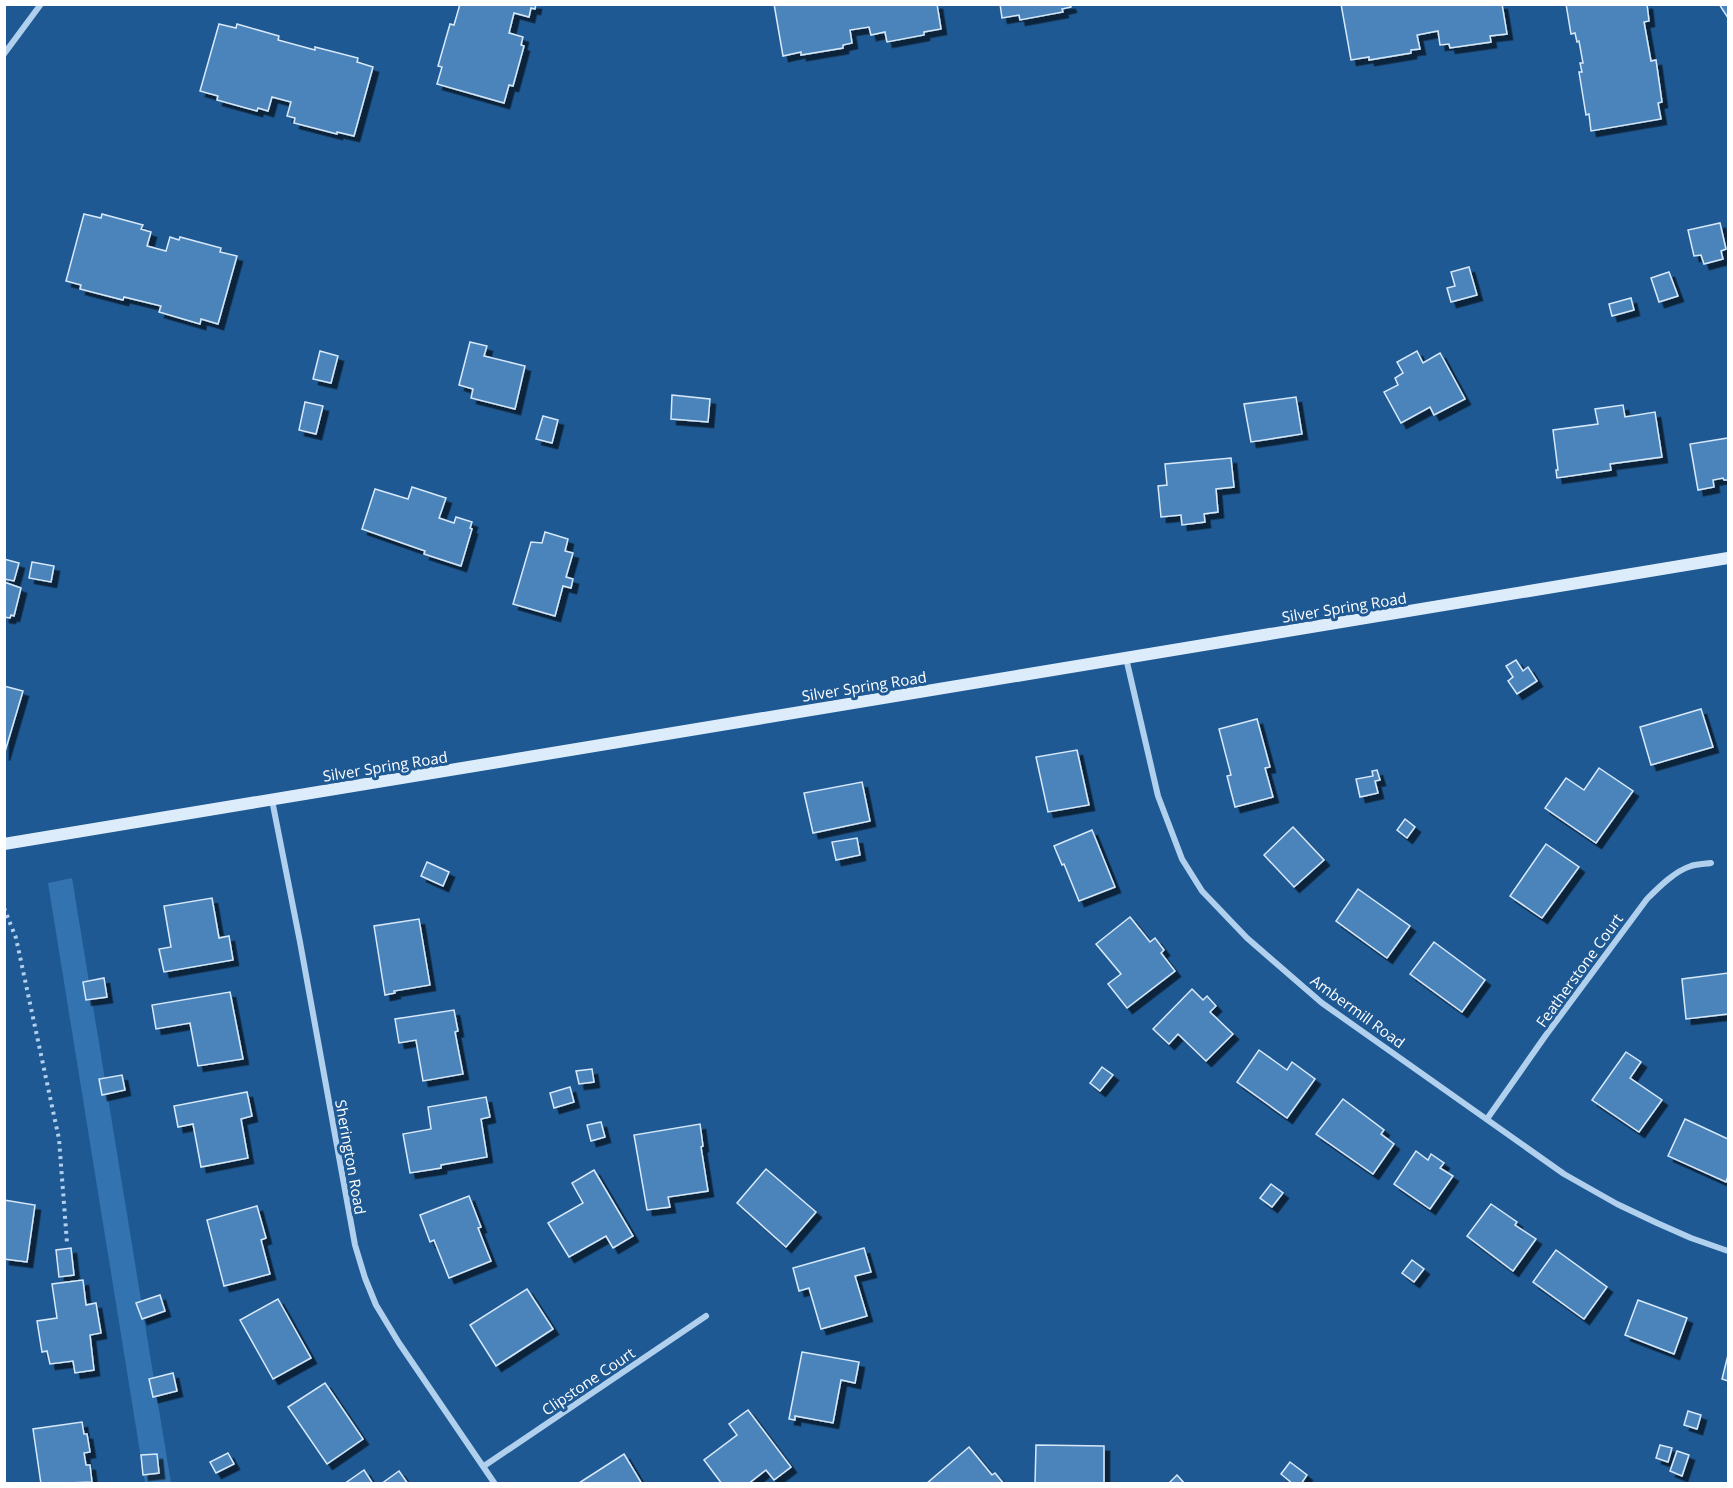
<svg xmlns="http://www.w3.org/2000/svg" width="1733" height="1488" font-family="'Open Sans',sans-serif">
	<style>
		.green { fill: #3273b0 }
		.building { fill: #4b84bb; stroke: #d7e9fa; stroke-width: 1.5; filter: url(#shadow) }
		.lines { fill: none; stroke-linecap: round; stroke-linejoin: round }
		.path { stroke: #b1d0ee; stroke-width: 4; stroke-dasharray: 3 4.5; stroke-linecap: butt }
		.street { stroke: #b1d0ee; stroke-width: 6 }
		.secondary { stroke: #ddecfa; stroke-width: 12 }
		.labels { text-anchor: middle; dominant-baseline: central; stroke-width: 6; stroke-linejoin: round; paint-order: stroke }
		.street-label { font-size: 15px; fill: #fff; stroke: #1f5993 }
	</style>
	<defs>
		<filter id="shadow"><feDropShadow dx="5.5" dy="5.5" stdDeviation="0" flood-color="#0009"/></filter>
	</defs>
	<rect width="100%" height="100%" fill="#1f5993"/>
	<path class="green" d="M72,878L171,1483H145L48,883Z"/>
	<g class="building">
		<path d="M460,4H536L535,9L531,8L529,17L514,13L509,33L523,37L521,45L524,46L513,86L509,85L504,103L437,84L442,67L438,66L450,24L454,25Z"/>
		<path d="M774,4H937L941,29L924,32V35L887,42L885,32L871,35L869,27L850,30L852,43L843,45V48L801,55V52L783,56Z"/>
		<path d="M1000,4H1070L1071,7L1062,9L1063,12L1020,20L1019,15L1002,18Z"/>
		<path d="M1341,4H1502L1507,34L1490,36L1491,42L1450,48L1449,44L1440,45L1438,31L1417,35L1420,49L1411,50V53L1369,60V57L1351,60Z"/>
		<path d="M1566,4H1647L1649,21L1644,22L1651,61L1656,60L1662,102L1658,103L1661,119L1591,131L1589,114L1586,115L1579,72H1582L1580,63H1583L1579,41L1577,42L1575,33L1571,34Z"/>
		<path d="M1719,4H1728V18Z"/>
		<path d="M219,24L236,28L237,24L279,36L278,40L315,50V47L358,58L357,62L373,67L354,136L337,132V134L294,123L295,118L287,116L291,102L272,97L268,111L258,108L257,111L217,100L218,96L200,91Z"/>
		<path d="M84,214L101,218L102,214L143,225L141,229L151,232L147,246L166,251L170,237L179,240L180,237L221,248L220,252L237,256L218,324L201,319L200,324L159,312L161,306L124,297L123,300L80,289L81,285L66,281Z"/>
		<path d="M1720,223L1726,249L1721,251L1723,259L1704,264L1701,255L1694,256L1688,230Z"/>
		<path d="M1469,267L1477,295L1451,302L1447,288L1455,286L1451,272Z"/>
		<path d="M1669,272L1678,296L1659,302L1651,278Z"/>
		<path d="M1631,298L1634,310L1612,316L1609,304Z"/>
		<path d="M470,342L487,346L484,356L525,366L515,409L471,398L473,389L459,385Z"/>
		<path d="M320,351L338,356L331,383L313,379Z"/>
		<path d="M1417,351L1423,363L1440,353L1465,399L1434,415L1430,407L1401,423L1384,392L1398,385L1395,378L1403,373L1397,362Z"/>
		<path d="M672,395L710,399L708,422L671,419Z"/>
		<path d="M1296,397L1302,434L1251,442L1244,404Z"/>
		<path d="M305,402L323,406L316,434L299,430Z"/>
		<path d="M1623,405L1625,417L1655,412L1662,457L1610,464L1611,470L1557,478L1556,470H1558L1553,430L1598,424L1595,409Z"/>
		<path d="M543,416L558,420L552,443L536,439Z"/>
		<path d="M1728,438V480H1724L1723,478L1713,480L1714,487L1698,490L1690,444Z"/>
		<path d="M1231,458L1234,487L1216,489L1218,512L1204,514L1205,522L1182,525L1181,515L1161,517L1158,486L1167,485L1165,464Z"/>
		<path d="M412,487L446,498L439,518L454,523L456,517L472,522L470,528L472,529L461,566L424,554L425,551L362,529L375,489L408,499Z"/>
		<path d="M545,532L568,539L565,551L573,553L566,577L573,579L571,588L563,586L555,616L513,604L531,542L542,543Z"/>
		<path d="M4,559L19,563L14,581L4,579Z"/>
		<path d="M32,562L54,566L51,582L29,578Z"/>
		<path d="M4,582L21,588L14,616L11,615L10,618L4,617Z"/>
		<path d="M1516,660L1523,671L1528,667L1537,681L1517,694L1508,681L1513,677L1506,666Z"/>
		<path d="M4,686L23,691L4,755Z"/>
		<path d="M1701,709L1713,747L1651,765L1640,727Z"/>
		<path d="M1257,719L1270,767L1265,768L1273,797L1235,807L1227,776L1231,775L1219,729Z"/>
		<path d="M1077,750L1089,805L1048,812L1036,757Z"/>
		<path d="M1599,768L1633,791L1596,843L1545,808L1566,778L1584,790Z"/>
		<path d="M1377,770L1380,780L1375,781L1378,793L1360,797L1356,779L1373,776L1372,771Z"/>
		<path d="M862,782L870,821L813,833L804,793Z"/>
		<path d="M1405,819L1415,827L1407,838L1397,830Z"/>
		<path d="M1293,827L1324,860L1294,887L1264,855Z"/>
		<path d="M1092,830L1115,887L1079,901L1064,864L1062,865L1054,846Z"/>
		<path d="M857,838L860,855L836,860L832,842Z"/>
		<path d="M1546,844L1579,867L1542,918L1510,896Z"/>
		<path d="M427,862L449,872L443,886L421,876Z"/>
		<path d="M1358,889L1410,926L1387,958L1336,921Z"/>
		<path d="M212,898L219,938L229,936L233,960L164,972L159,949L171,947L164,906Z"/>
		<path d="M1130,917L1150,942L1155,938L1164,950L1161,953L1175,971L1127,1008L1108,984L1121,974L1096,944Z"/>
		<path d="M419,919L430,985L394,991L395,993L385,995L374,926Z"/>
		<path d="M1434,942L1485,980L1462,1012L1410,974Z"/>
		<path d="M1728,973V1014L1686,1019L1682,979Z"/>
		<path d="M104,978L107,997L86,1000L83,982Z"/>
		<path d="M1192,989L1203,1000L1207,996L1216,1006L1210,1012L1233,1034L1206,1061L1178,1034L1169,1044L1153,1029Z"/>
		<path d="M230,992L243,1059L198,1066L190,1023L156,1029L152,1005Z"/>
		<path d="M454,1010L458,1031L455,1032L463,1074L423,1081L416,1040L399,1043L395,1019Z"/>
		<path d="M1259,1050L1287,1070L1292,1062L1315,1079L1287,1118L1237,1082Z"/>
		<path d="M1626,1052L1641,1062L1630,1078L1662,1100L1639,1132L1592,1100Z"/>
		<path d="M1102,1067L1113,1075L1100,1091L1090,1083Z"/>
		<path d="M592,1069L594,1082L579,1084L576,1071Z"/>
		<path d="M122,1075L125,1090L102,1095L99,1079Z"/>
		<path d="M570,1087L574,1102L554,1108L550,1093Z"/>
		<path d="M247,1092L252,1116L241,1119L248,1158L201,1167L193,1124L178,1127L174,1106Z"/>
		<path d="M486,1097L490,1117L481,1119L487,1157L441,1165V1168L410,1173L403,1134L431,1129L428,1107Z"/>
		<path d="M1343,1099L1384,1130L1381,1134L1394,1144L1373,1174L1316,1134Z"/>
		<path d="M1685,1119L1728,1139V1176L1726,1182L1668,1156Z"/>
		<path d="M601,1122L605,1137L591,1141L587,1125Z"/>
		<path d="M700,1124L703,1146L701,1147L708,1191L668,1197L670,1207L647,1210L634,1135Z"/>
		<path d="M1416,1151L1428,1160L1431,1154L1444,1163L1440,1168L1453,1176L1430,1209L1394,1184Z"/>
		<path d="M766,1169L816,1212L786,1247L737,1203Z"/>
		<path d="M594,1170L633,1236L613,1248L606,1236L569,1257L548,1223L583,1203L572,1183Z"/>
		<path d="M1271,1184L1283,1193L1272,1207L1260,1198Z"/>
		<path d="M469,1196L481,1227L478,1228L491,1261L449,1278L434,1240L430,1242L420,1215Z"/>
		<path d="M4,1200L35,1205L27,1262L4,1259Z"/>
		<path d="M1491,1204L1517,1222L1515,1225L1536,1239L1513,1271L1467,1236Z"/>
		<path d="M257,1206L266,1238L261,1240L270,1274L224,1286L207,1220Z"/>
		<path d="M71,1248L74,1275L59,1277L56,1250Z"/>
		<path d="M864,1248L871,1272L855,1276L867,1316L821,1329L809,1288L799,1291L793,1268Z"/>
		<path d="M1556,1250L1607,1287L1584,1319L1533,1282Z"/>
		<path d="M1412,1260L1424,1269L1414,1282L1402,1273Z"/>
		<path d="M83,1280L86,1305L96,1303L101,1333L90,1335L94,1370L75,1373L73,1361L50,1364L47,1351L42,1352L37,1321L57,1318L52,1284Z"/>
		<path d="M527,1289L553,1329L496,1366L470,1325Z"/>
		<path d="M160,1295L165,1311L142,1319L136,1303Z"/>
		<path d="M278,1299L311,1358L273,1379L240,1320Z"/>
		<path d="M1638,1300L1687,1318L1674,1354L1625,1335Z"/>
		<path d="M802,1352L859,1362L855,1383L841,1380L833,1423L795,1416V1420L789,1419Z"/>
		<path d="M1728,1355V1381L1722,1379Z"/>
		<path d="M173,1373L177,1391L153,1397L149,1379Z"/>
		<path d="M325,1383L363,1439L327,1464L288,1407Z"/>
		<path d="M748,1410L791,1467L774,1480L766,1470L748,1484H722L704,1460L737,1435L729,1424Z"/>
		<path d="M1688,1411L1701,1415L1697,1429L1684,1425Z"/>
		<path d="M82,1422L84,1434H87L90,1452L84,1453L86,1465H90L92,1482L41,1484L33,1429Z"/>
		<path d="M1036,1445L1104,1446V1484H1035Z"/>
		<path d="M1660,1445L1672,1448L1668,1462L1656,1458Z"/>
		<path d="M969,1447L992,1475L995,1473L1004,1484H926Z"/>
		<path d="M1677,1451L1689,1455L1682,1476L1670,1471Z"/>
		<path d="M228,1453L234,1464L216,1473L210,1462Z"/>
		<path d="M157,1454L159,1473L143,1475L141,1455Z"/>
		<path d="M624,1454L642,1484H580L579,1483Z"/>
		<path d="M1290,1462L1307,1475L1301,1484H1293L1281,1474Z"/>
		<path d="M364,1470L373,1484H344Z"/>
		<path d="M399,1471L408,1484H381Z"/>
		<path d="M1177,1475L1185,1484H1168Z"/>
	</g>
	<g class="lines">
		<path class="path" d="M4,908L16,938L59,1139L67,1243"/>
		<g class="street">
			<path d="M4,54L41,4"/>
			<path d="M1126,658L1158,796L1182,859L1202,891L1247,938L1322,1003L1564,1174L1617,1204L1657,1223L1691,1238L1728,1251"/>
			<path d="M272,800L300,942L355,1245L365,1278L376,1305L399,1343L495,1484"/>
			<path d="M1487,1119L1546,1035L1647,899C1659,887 1675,871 1691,866C1698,864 1705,864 1711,863"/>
			<path d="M484,1466L706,1316"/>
		</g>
		<path class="secondary" d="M4,844L1728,558"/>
	</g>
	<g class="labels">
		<g class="street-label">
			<text transform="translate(1344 607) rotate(-9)">Silver Spring Road</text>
			<text transform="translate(864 686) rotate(-9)">Silver Spring Road</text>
			<text transform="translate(385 766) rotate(-9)">Silver Spring Road</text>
			<text transform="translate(1579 970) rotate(-54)">Featherstone Court</text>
			<text transform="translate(1358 1011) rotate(36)">Ambermill Road</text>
			<text transform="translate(351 1157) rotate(80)">Sherington Road</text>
			<text transform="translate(588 1381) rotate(-34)">Clipstone Court</text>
		</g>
	</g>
	<rect width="1733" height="1488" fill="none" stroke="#ffffff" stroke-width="12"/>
</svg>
